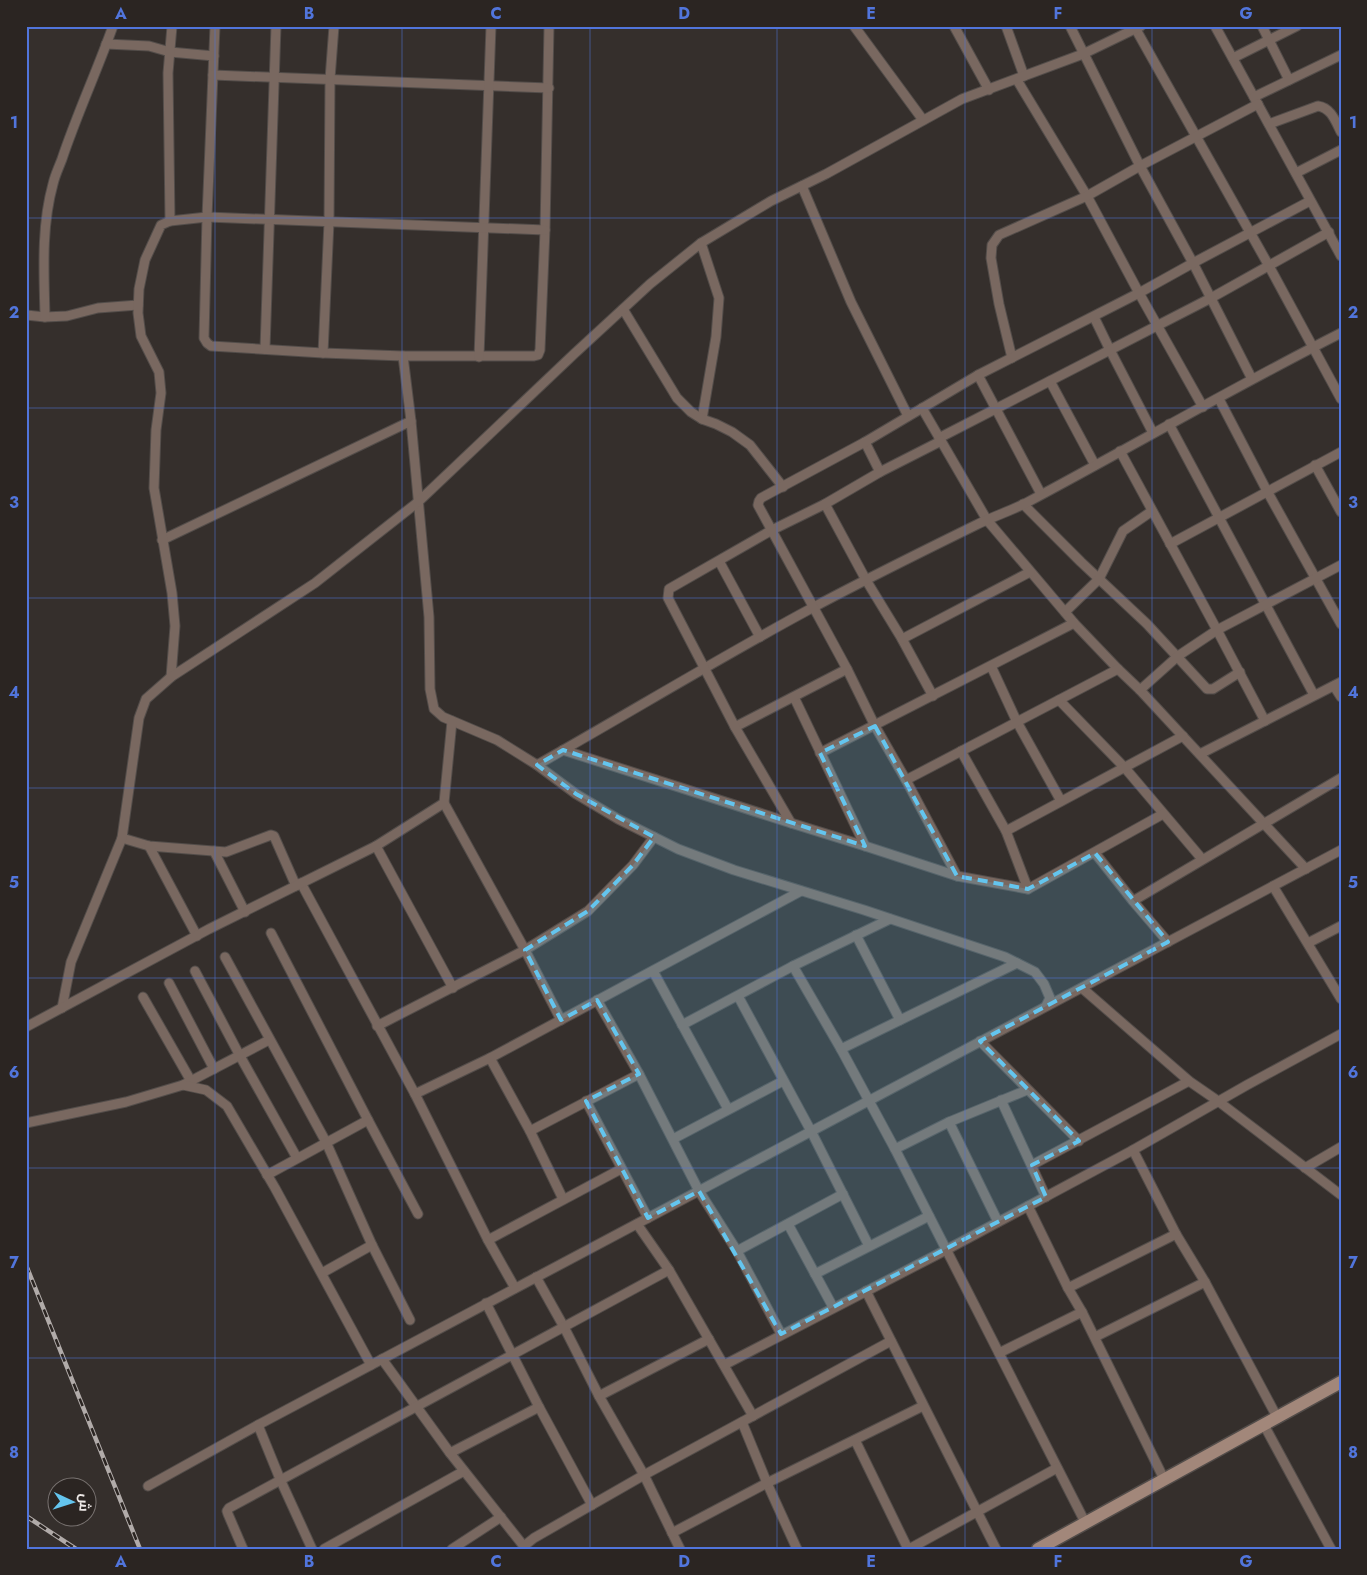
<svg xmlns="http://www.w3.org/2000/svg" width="1367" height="1575" font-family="Jost,Cairo,sans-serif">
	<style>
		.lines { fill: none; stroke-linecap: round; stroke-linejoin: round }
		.street-casing { stroke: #534d4a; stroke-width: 11 }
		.secondary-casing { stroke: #534d4a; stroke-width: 15 }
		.street { stroke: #796860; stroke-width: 9 }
		.secondary { stroke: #a2877a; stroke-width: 12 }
		.rail-casing { stroke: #b1aba9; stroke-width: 4.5 }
		.rail { stroke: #2b2522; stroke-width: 2.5; stroke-dasharray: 8; stroke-linecap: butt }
		.marked { fill: #64c5ee; fill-opacity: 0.2; stroke: #64c5ee; stroke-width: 4; stroke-dasharray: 10 6; stroke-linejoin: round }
		.grid { fill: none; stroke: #5175dc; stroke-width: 1; stroke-opacity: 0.55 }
		.neatline { fill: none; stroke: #5175dc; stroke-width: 2 }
		.grid-label { font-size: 16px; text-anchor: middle; font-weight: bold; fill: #5175dc }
	</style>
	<rect width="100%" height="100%" fill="#352f2c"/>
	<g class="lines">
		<defs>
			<g id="street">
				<path d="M215,26L207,217L204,338L207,343L211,346L323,353L403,356H534L538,355L540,350L545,230L549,26"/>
				<path d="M854,26L923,120"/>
				<path d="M954,26L989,90"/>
				<path d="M1006,26L1024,76"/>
				<path d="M1070,26L1140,166L1193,263L1252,379"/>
				<path d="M1134,26L1269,266L1341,399"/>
				<path d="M1215,26L1341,256"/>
				<path d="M1262,26L1289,80"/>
				<path d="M106,44L149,46L170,52L214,56"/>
				<path d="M1233,58L1297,26"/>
				<path d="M213,75L549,88"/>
				<path d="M1017,80L1087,196L1139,293L1203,407"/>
				<path d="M1254,97L1341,55"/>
				<path d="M1269,124L1318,106C1331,108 1335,120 1341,132"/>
				<path d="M1296,173L1341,150"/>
				<path d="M802,186L851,302L908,416"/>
				<path d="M170,221L168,73L172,26"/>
				<path d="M701,243L719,298L716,337L702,419"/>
				<path d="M623,309L677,398L691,412L702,419L716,424L732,432L750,445L783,487"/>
				<path d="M26,315L45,317L67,316L98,308L138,305"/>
				<path d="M45,317C44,273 41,227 53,184C55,175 59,167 62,159C77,114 97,71 113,26"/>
				<path d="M1094,317L1110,350L1153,433"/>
				<path d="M265,349L276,26"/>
				<path d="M323,353L329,222L330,79L334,26"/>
				<path d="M403,356L411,421L429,617L430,689L434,709L443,717L497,740L537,765L576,794L618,819L678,849L734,870L864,910L1005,957L1035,972L1044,984L1050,998L1046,1006"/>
				<path d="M479,357L491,26"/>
				<path d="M1012,358L999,304L991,258L992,245L999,235L1087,196L1140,166L1258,104"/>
				<path d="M978,375L1041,494"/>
				<path d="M1050,381L1095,465"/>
				<path d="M1219,399L1267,491L1341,624"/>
				<path d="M922,408L987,520L1074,623L1118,669L1140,690L1306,869"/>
				<path d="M1169,424L1314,695"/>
				<path d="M939,438L1211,298L1329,232"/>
				<path d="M865,442L880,472"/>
				<path d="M1120,451L1217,630L1265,721"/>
				<path d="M1315,465L1341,512"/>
				<path d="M825,504L866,580L902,639L933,696"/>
				<path d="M1023,504L1081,562L1147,624L1207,689H1213L1240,672"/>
				<path d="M162,540L411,421"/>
				<path d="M1170,544L1341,452"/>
				<path d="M719,561L760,637"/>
				<path d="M1065,612L1099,579L1123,531L1152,511"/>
				<path d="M902,639L1030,572"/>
				<path d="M991,666L1017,722L1061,801"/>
				<path d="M171,677L175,626L172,593L154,488L156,430L161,393L159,372L141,336L138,313L139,289L145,260L161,225L170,221L207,217L545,230"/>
				<path d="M1334,686L1341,697"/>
				<path d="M1140,690L1178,656L1217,630L1341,565"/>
				<path d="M794,697L865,846"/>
				<path d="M1059,700L1125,768L1202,859"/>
				<path d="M735,727L847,669"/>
				<path d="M563,750L791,823L865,846L957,876L1028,889L1163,814"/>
				<path d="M961,751L1006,831L1028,889"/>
				<path d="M820,753L1074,623"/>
				<path d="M1200,754L1341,682"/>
				<path d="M537,765C629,713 719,658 812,608C866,579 921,552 976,525C992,517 1010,511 1026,503C1131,447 1234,387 1341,333"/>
				<path d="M906,780L1118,669"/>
				<path d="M444,803L525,950L561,1020"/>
				<path d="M791,823L735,727L668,598L669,589L772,530L825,504L880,472L941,441"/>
				<path d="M1006,831L1183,736"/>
				<path d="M122,838L149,846L226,852L271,835L274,836L296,886"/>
				<path d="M149,846L197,936"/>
				<path d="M376,846L453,988"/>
				<path d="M214,851L245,912"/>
				<path d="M1095,853L1133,901L1168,942"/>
				<path d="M957,876L906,780L875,726L847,669L758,505L759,501L761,498L865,442L978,375L1139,293L1193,263L1310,201"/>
				<path d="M301,883L415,1094L488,1240L515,1288"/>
				<path d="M1273,886L1341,999"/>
				<path d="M1133,901L1341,778"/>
				<path d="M271,933L368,1120L418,1214"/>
				<path d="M856,935L900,1020"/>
				<path d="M1308,943L1341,926"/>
				<path d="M225,957L326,1142L372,1245L410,1320"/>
				<path d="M793,966L841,1049L895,1149L1085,1522"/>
				<path d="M195,971L240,1056L297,1158"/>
				<path d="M653,971L728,1109"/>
				<path d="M169,983L214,1069"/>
				<path d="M1082,988L1189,1081L1218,1101L1341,1195"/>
				<path d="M738,996L811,1131L869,1246"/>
				<path d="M143,997L191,1081"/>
				<path d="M597,1000L639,1074L699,1191L737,1251L781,1334"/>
				<path d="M62,1008L71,962L122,838L139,718L146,699L171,677L315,583L418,502L574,354L650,284L701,243L771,201L826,174L962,99L1083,54L1141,26"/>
				<path d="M682,1025L793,966L890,919"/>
				<path d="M377,1026L525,950L588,911L633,865L654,837"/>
				<path d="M26,1027L209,929L376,846L444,803L452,721"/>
				<path d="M980,1041L1079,1141"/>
				<path d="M841,1049L1017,963"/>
				<path d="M490,1058L530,1131L563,1199"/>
				<path d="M183,1085L269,1040"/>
				<path d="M415,1094L490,1058L801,891"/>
				<path d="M1001,1100L1046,1197"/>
				<path d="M586,1101L648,1218"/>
				<path d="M949,1122L998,1222"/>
				<path d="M26,1123L126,1102L183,1085L206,1090L227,1106L275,1188L371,1365"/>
				<path d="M530,1131L639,1074"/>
				<path d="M673,1139L783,1081"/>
				<path d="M895,1149L949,1122L1027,1090"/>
				<path d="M1133,1150L1176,1234L1205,1282L1277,1417"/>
				<path d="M1032,1165L1189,1081"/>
				<path d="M1305,1168L1341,1147"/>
				<path d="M267,1175L368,1120"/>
				<path d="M1028,1206L1068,1288L1082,1312L1164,1479"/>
				<path d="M637,1224L669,1270L753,1416"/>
				<path d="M788,1224L833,1307"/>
				<path d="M488,1240L621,1169"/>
				<path d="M737,1251L843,1194"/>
				<path d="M322,1273L372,1245"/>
				<path d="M815,1274L929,1216"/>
				<path d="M536,1277L564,1327L599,1396L644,1475L680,1549"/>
				<path d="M1068,1288L1176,1234"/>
				<path d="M866,1291L996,1549"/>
				<path d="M486,1303L539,1407L592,1505"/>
				<path d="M1095,1337L1205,1282"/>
				<path d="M999,1353L1082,1312"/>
				<path d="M382,1359L450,1453L526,1549"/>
				<path d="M724,1365L946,1250L1133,1150L1247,1085L1341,1034"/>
				<path d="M599,1396L709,1339"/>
				<path d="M742,1422L767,1483L797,1549"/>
				<path d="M258,1425L280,1479L312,1549"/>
				<path d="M1264,1425L1331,1549"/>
				<path d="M855,1440L908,1549"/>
				<path d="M450,1453L539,1407"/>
				<path d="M148,1486L258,1425L1341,850"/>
				<path d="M672,1533L767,1483L923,1406"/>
				<path d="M524,1546L534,1538L644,1475L891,1341"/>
				<path d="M243,1549L228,1514L227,1511L229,1508L669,1270"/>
				<path d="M324,1549L464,1471"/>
				<path d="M452,1549L501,1517"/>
				<path d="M909,1549L1057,1468"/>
			</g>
			<path id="secondary" d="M1038,1549L1341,1382"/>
		</defs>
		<use href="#street" class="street-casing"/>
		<use href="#secondary" class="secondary-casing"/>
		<use href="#street" class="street"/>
		<use href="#secondary" class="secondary"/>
		<defs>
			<g id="rail">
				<path d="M26,1265L140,1549"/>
				<path d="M26,1516L76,1549"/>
			</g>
		</defs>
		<use href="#rail" class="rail-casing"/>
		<use href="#rail" class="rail"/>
	</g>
	<path class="marked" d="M875,726L957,876L1028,889L1095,853L1168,942L980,1041L1079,1141L1032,1165L1046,1197L781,1334L699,1191L648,1218L586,1101L639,1074L597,1000L561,1020L525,950L588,911L633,865L654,837L576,794L537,765L563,750L865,846L820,753Z"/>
	<path class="grid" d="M215,26V1549M402,26V1549M590,26V1549M777,26V1549M965,26V1549M1152,26V1549M26,218H1341M26,408H1341M26,598H1341M26,788H1341M26,978H1341M26,1168H1341M26,1358H1341"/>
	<rect width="1367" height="1575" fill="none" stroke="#2b2522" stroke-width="55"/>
	<g transform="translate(72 1502) rotate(94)"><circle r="24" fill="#2b2522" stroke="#797371"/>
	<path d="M0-4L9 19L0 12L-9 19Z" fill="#64c5ee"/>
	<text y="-8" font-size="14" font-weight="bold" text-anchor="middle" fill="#eee9e7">ش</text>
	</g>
	<rect x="28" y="28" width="1312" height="1520" class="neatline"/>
	<g class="grid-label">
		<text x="121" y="19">A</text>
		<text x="309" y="19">B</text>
		<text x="496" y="19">C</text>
		<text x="684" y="19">D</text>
		<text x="871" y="19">E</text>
		<text x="1058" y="19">F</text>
		<text x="1246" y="19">G</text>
		<text x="14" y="128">1</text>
		<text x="1353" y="128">1</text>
		<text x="14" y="318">2</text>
		<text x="1353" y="318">2</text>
		<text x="14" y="508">3</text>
		<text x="1353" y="508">3</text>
		<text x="14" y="698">4</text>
		<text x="1353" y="698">4</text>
		<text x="14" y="888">5</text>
		<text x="1353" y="888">5</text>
		<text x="14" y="1078">6</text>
		<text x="1353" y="1078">6</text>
		<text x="14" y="1268">7</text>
		<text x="1353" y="1268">7</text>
		<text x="14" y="1458">8</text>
		<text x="1353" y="1458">8</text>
		<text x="121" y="1567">A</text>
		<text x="309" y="1567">B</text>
		<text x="496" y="1567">C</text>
		<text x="684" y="1567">D</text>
		<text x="871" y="1567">E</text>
		<text x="1058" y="1567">F</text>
		<text x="1246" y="1567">G</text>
	</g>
</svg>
